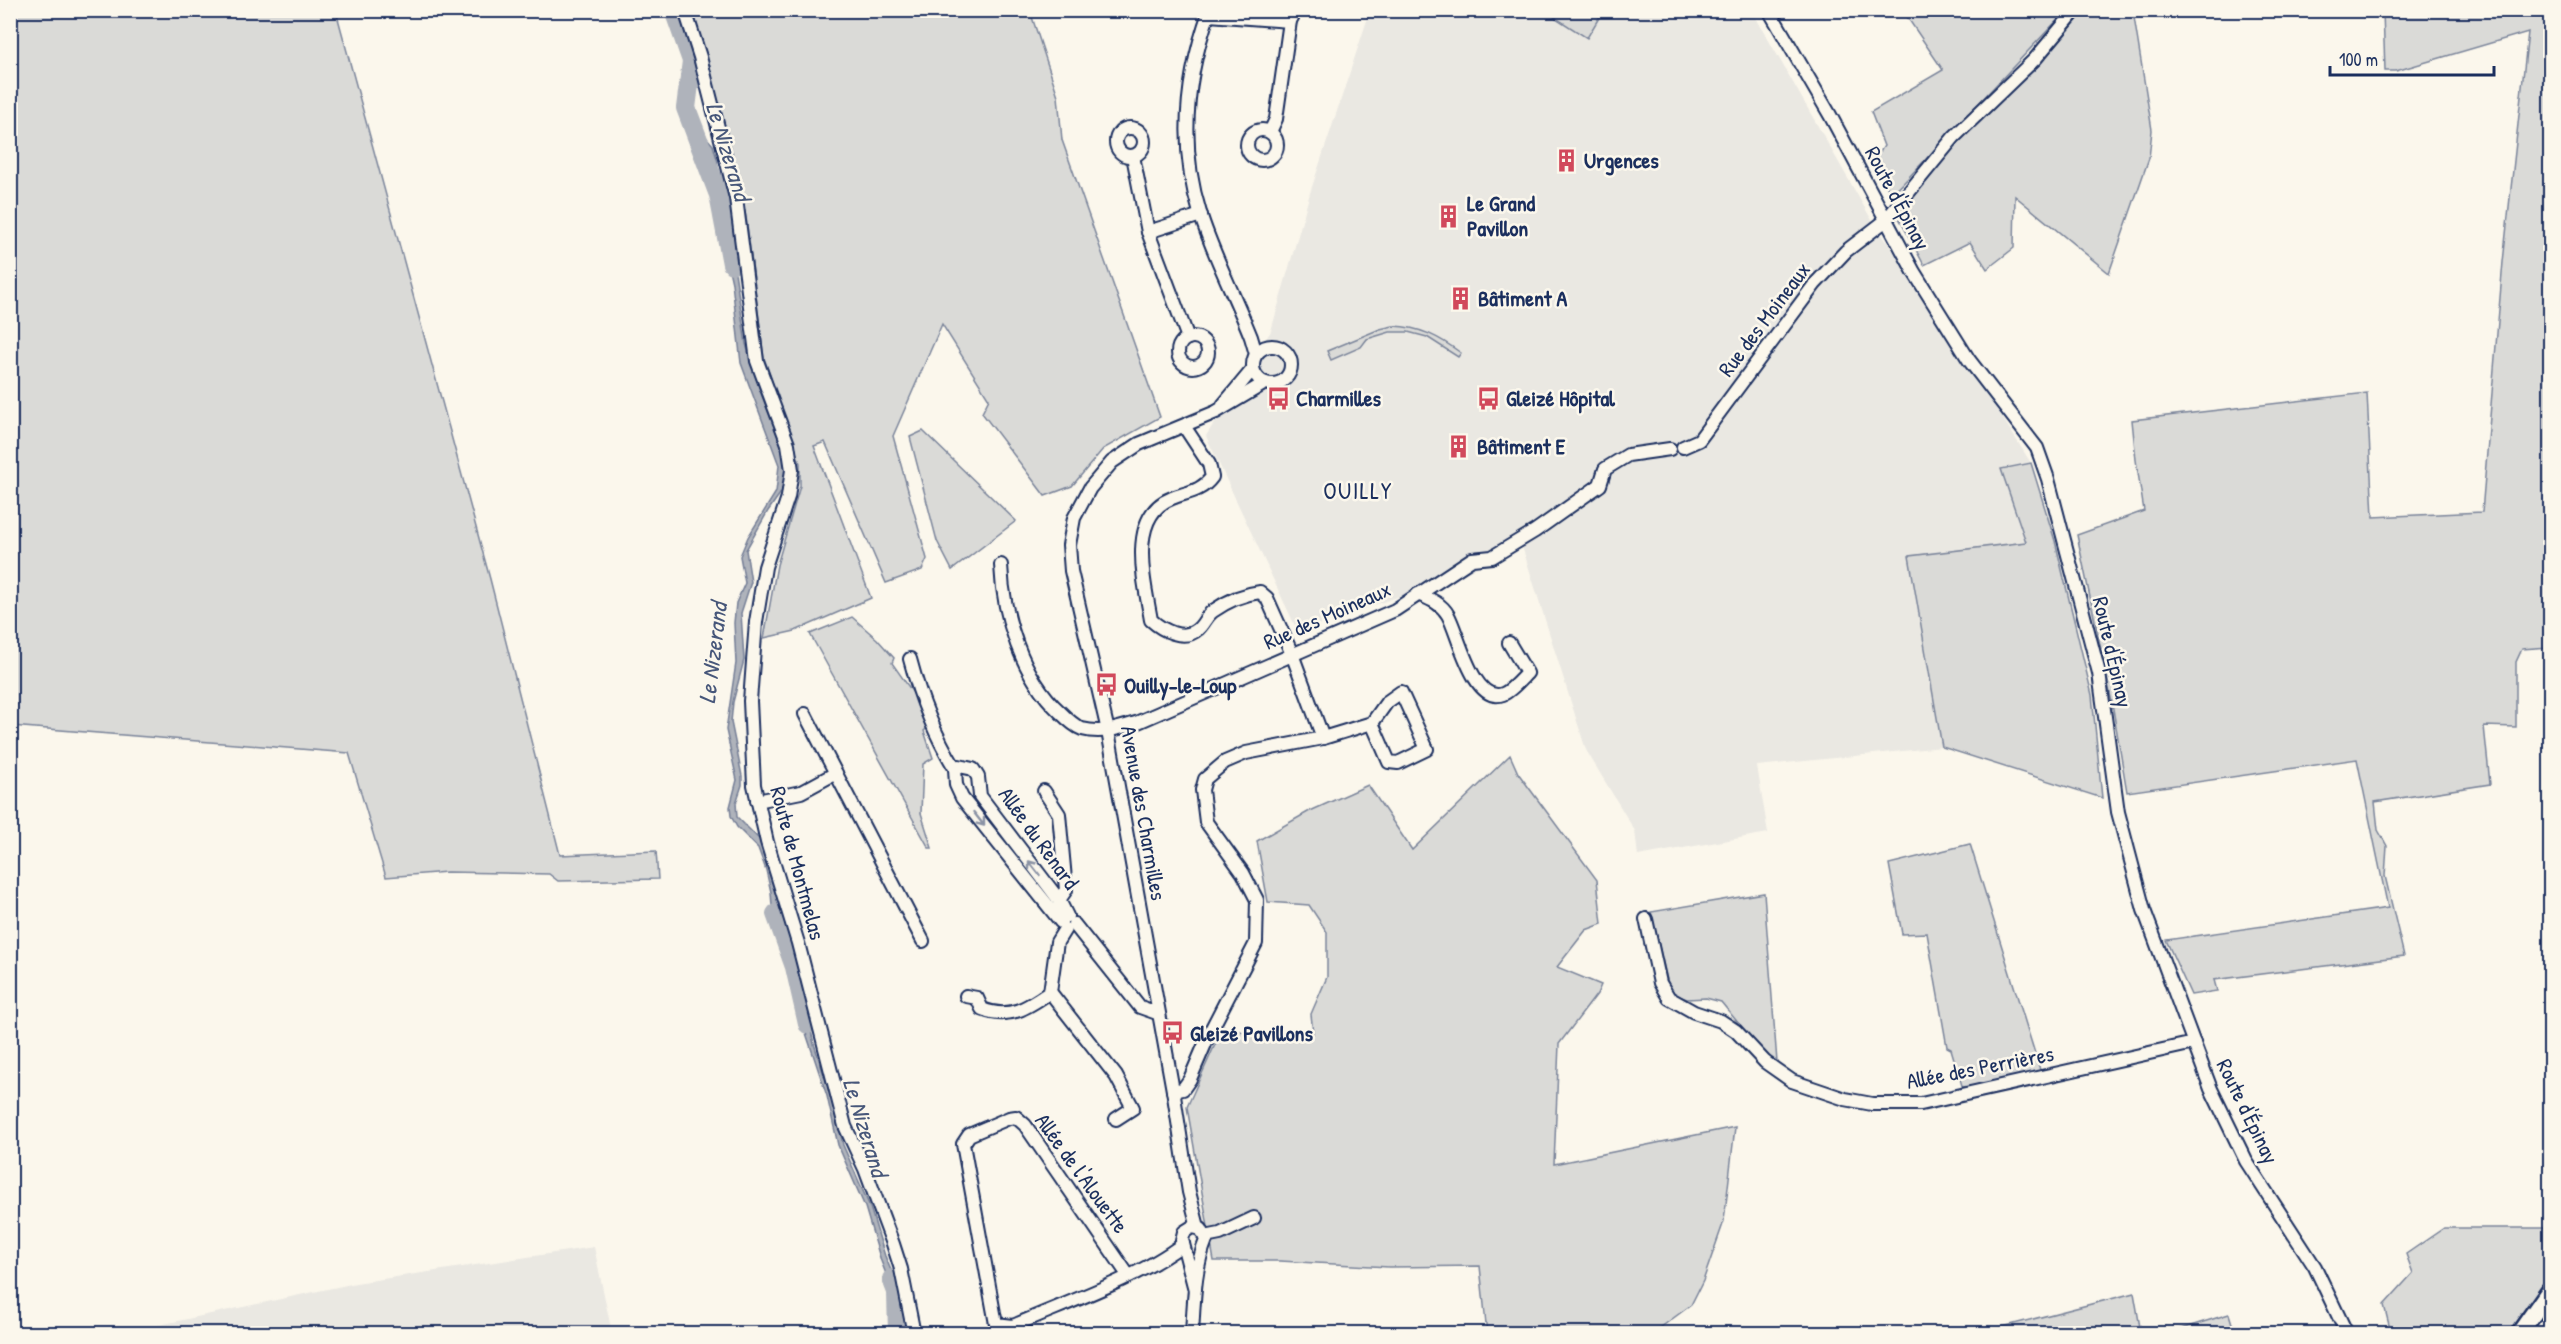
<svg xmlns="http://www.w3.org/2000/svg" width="2561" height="1344" font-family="'Patrick Hand',sans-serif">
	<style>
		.built { fill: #eae8e2 }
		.green { fill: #dadad7; stroke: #7a849a; stroke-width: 1.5 }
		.water { fill: #afb3bb; stroke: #747e96; stroke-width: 1.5 }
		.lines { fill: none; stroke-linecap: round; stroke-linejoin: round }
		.river { stroke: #afb3bb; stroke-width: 20 }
		.minor-casing { stroke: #1b2f5e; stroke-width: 16 }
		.major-casing { stroke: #1b2f5e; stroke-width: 21 }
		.minor { stroke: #fbf7ec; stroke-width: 12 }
		.major { stroke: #fbf7ec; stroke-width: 16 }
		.oneway { stroke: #8b93a5 }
		.labels { text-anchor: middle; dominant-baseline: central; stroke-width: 5; stroke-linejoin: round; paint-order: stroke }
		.poi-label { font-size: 22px; font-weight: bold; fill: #1b2f5e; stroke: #fbf7ec; text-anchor: start }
		.street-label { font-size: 22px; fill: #1b2f5e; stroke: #fbf7ec }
		.water-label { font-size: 24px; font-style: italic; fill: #47577a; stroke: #fbf7ec }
		.neighbourhood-label { font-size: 24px; letter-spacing: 1.5px; fill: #1b2f5e; stroke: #fbf7ec }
	</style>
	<rect width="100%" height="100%" fill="#fbf7ec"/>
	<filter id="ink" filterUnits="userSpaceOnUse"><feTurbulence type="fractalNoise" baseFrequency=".0167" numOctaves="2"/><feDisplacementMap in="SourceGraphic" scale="12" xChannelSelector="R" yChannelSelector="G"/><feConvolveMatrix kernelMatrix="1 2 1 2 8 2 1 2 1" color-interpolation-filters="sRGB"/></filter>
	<g filter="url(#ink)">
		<g class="built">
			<path d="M1370,11H1545L1587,38L1603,11H1752L1870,217L1951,336L2031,463L2001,469L2027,542L1909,557L1942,747L1757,766L1768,833L1638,856L1635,831L1586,750L1521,543L1468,572L1298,632L1206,436L1271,331L1310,193Z"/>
			<path d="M594,1247L612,1333H122L356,1283Z"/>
		</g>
		<g class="green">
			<path d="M14,10L336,11L490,579L560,855L656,851L658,879L558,881L549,874L447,872L386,877L349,753L11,726L10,14Z"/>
			<path d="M691,11H1030L1058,96L1062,140L1160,417L1103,449L1072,486L1045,496L982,413L989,399L942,324L893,436L927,559L922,570L886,583L825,442L814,446L871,598L795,631L764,638L777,565L800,486V463L764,358L746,217L729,144Z"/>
			<path d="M1545,11L1603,10V11L1587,38Z"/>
			<path d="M1903,11H2066L1892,195L1872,164L1884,146L1871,112L1943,70Z"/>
			<path d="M2085,11H2133L2152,130L2149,158L2109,273L2015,196L2014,248L1987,269L1970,242L1924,265L1899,218L1906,200L1957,139L2039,65Z"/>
			<path d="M2383,11H2550V647L2522,649L2516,662V727L2484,726L2490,784L2375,802L2378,830L2387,846L2385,876L2404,956L2214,980L2217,991L2191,995L2166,940L2388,908L2357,759L2127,792L2112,703L2077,535L2144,511L2136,460L2132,420L2367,393L2373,517L2482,512L2503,262L2528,32L2396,71H2385Z"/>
			<path d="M1393,326C1421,327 1439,337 1461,353L1458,357L1427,337L1408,332H1390L1367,339L1361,347L1331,360L1327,351L1380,329Z"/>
			<path d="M923,431L1016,521L952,570L937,541L910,437Z"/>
			<path d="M2031,463L2055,541L2092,695L2102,798L1942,747L1909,556L2026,542L2001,469Z"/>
			<path d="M852,617L877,639L894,658L892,663L918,700L927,728L924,731L933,758L923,764L921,813L932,848H929L810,634Z"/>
			<path d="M1510,755L1518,773L1597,880L1602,924L1586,930L1557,967L1601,985L1597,994L1559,1044L1554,1164L1735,1127L1724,1221L1703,1281L1691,1305L1653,1333L1487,1334L1480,1266L1389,1267L1280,1261H1214L1187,1107L1223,1027C1251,1033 1285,1045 1313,1033L1311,1014L1327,977V932L1309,905L1268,902L1257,841L1308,812L1368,785L1412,850Z"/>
			<path d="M1970,844L2041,1073L1963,1089L1951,1049L1947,1047L1927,933L1902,934L1889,864Z"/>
			<path d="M1764,893L1777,1062L1767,1058L1721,1002L1706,998L1687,999L1676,995L1669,988L1651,912Z"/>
			<path d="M2444,1228H2550V1278L2541,1294L2511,1333H2391L2384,1305L2413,1273L2406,1254Z"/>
			<path d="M2134,1293L2141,1333H1979Z"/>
			<path d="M2229,1314L2235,1333H2168Z"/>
		</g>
		<path class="water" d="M671,11H679L694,64L687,94L688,103L695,124L713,145L717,159L721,206L732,231L730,256L735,272L746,344L760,391L781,444L786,469L782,491L768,511L746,550L751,582L741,613L744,660L733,702L731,722L742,776V785L736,803L737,817L760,840L778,895L779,917L791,940L806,994L809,1023L814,1044L836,1112L843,1145L870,1207L885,1256L898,1287L905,1323L903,1333H897L900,1319L895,1297L881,1261L865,1207L838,1145L827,1096L805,1030L802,998L795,971L784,939L773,920L771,892L766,870L758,848L737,827L731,816L730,807L737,780L726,730L736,663L734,623L736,603L745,583L740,556L748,537L776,492L779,465L741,363L732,283L725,252L727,236L719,209L711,159L686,122L681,106L680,90L687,60Z"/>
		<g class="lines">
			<g class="river">
				<path d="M674,10L692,61L686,108L719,195L732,264"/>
				<path d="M776,914L795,967L808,1024"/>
				<path d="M892,1279L897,1292L898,1334"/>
			</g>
			<defs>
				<g id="minor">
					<path d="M685,10L700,57L736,198L757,361L788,444L792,470L788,497L765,567L756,622L750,701L754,785L767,842L798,943L845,1126L865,1169L893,1244L901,1269L914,1334"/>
					<path d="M1210,10C1186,76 1179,146 1200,213C1213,255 1235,296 1251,337L1256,354"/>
					<path d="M1769,10L1830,115L1914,272L1969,360L2037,448L2048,479L2099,673L2118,812L2144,910L2211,1089L2246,1161L2315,1267L2347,1334"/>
					<path d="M1209,15L1290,21"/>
					<circle cx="1130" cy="142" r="14"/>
					<circle cx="1262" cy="145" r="15"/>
					<path d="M1270,132L1276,119L1290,21L1296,10"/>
					<path d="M1133,156L1148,232L1201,215"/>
					<path d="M1148,232L1188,338"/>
					<circle cx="1193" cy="352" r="15"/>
					<circle cx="1272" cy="365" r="19"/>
					<path d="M1223,405L1253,369"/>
					<path d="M1184,426L1209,464L1212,477C1201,492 1187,492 1172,498C1126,516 1145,584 1151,620C1162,630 1184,642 1198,629C1204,624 1206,616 1213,611C1226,602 1243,594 1260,592L1267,598L1292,654L1323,738"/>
					<path d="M1683,447L1699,440L1815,284L1846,251L1885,221L1954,137L2035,59L2076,10"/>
					<path d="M1001,565C1003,616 1022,677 1060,712C1066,718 1074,726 1082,729C1101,734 1117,729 1136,723L1395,610L1472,559L1492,557L1535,531L1600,485L1605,469L1628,455L1670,449"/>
					<path d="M1418,594C1430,599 1441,603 1448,615C1458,632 1473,705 1503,694C1511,691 1521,679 1527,673L1509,643"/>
					<path d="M910,659C920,697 934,734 955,768"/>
					<path d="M805,714L923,941"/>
					<path d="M1044,791L1059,814L1066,890L1059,900"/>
					<path d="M757,801L801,792L836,773"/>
					<path d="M1646,919L1660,983L1669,998L1694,1012L1721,1021L1736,1031L1765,1062L1792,1081L1845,1099L1872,1104H1921L2194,1043"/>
					<path d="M1061,922L962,798L956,785L955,768L959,766L973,769L978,777L980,796L1059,900L1067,916"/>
					<path d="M1074,924L1140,1007L1157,1013"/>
					<path d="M1050,992L1116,1076L1133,1108L1116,1119"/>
					<path d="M966,996L977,998L982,1009C1009,1020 1027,1008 1050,992L1057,942L1065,929"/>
					<path d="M1173,1091L1183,1089L1190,1079L1211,1030L1256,943L1257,900L1243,873L1206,822L1202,790L1205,779L1225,762L1246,753L1323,738L1372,723L1387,702L1401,692L1427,749L1398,763L1389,762L1372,723"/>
					<path d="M1198,1227L1189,1192L1174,1096L1108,731L1071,571L1069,545L1074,518L1090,488L1112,462L1139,444L1216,412L1265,383"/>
					<path d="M1205,1237L1220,1234L1254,1218"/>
					<path d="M1128,1275L1025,1125L1016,1117L1009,1118L969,1135L963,1144L996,1324L1013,1326C1065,1303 1139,1278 1183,1244"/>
					<path d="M1192,1334C1194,1302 1194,1269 1206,1240L1201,1229L1192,1227L1184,1232L1182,1240L1195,1290"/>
				</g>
				<path id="major" d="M2519,1334L2550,1290"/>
			</defs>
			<use href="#minor" class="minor-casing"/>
			<use href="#major" class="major-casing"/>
			<use href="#minor" class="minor"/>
			<use href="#major" class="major"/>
		</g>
		<defs><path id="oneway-shaft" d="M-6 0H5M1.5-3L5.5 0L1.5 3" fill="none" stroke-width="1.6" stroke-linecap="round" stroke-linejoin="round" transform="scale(1.5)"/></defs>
		<g class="oneway">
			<use href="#oneway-shaft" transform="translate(979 819) rotate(52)"/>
			<use href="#oneway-shaft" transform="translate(1034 868) rotate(-128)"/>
		</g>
	</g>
	<defs>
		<symbol id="building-bare" viewBox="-9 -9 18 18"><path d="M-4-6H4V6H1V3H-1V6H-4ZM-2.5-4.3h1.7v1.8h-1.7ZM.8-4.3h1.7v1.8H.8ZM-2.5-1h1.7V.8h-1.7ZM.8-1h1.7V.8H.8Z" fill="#d1495b" stroke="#fbf7ec" stroke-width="2.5" paint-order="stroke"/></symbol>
		<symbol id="bus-bare" viewBox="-9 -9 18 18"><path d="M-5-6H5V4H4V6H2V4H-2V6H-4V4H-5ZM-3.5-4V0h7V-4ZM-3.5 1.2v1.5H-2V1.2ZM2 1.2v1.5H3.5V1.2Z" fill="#d1495b" stroke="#fbf7ec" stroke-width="2.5" paint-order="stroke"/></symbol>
	</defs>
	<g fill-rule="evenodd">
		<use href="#building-bare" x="1550" y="144" width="33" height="33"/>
		<use href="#building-bare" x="1432" y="200" width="33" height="33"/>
		<use href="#building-bare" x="1444" y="282" width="33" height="33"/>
		<use href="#bus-bare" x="1262" y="382" width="33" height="33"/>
		<use href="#bus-bare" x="1472" y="382" width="33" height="33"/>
		<use href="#building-bare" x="1442" y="430" width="33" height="33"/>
		<use href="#bus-bare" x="1090" y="668" width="33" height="33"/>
		<use href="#bus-bare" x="1156" y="1016" width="33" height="33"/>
	</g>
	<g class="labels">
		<g class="poi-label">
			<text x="1584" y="160">Urgences</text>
			<text x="1467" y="203">Le Grand<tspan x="1467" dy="25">Pavillon</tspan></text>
			<text x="1478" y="298">Bâtiment A</text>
			<text x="1296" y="398">Charmilles</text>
			<text x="1506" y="398">Gleizé Hôpital</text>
			<text x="1477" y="446">Bâtiment E</text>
			<text x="1124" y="685">Ouilly-le-Loup</text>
			<text x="1190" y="1033">Gleizé Pavillons</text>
		</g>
		<g class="street-label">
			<text transform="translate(1898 198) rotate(62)">Route d'Épinay</text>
			<text transform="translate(1764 319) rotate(-53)">Rue des Moineaux</text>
			<text transform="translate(1327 615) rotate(-24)">Rue des Moineaux</text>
			<text transform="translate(2113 652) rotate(77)">Route d'Épinay</text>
			<text transform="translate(1144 813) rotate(80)">Avenue des Charmilles</text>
			<text transform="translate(1039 838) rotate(54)">Allée du Renard</text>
			<text transform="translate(798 863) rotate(75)">Route de Montmelas</text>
			<text transform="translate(1980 1067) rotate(-11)">Allée des Perrières</text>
			<text transform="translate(2248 1111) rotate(64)">Route d'Épinay</text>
			<text transform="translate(1082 1173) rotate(54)">Allée de l'Alouette</text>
		</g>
		<g class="water-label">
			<text transform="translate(729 151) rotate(73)">Le Nizerand</text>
			<text transform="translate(712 653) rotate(-83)">Le Nizerand</text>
			<text transform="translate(866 1127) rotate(73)">Le Nizerand</text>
		</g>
		<g class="neighbourhood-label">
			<text x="1358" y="490">OUILLY</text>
		</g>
	</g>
	<rect width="2561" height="1344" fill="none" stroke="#fbf7ec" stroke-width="36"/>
	<rect x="18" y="18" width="2525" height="1308" fill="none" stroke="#1b2f5e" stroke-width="2" filter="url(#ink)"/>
	<path d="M2330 66v9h164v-9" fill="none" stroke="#1b2f5e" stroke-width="3"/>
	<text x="2339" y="66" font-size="18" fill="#1b2f5e" stroke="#fbf7ec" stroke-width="4.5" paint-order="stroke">100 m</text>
</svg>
